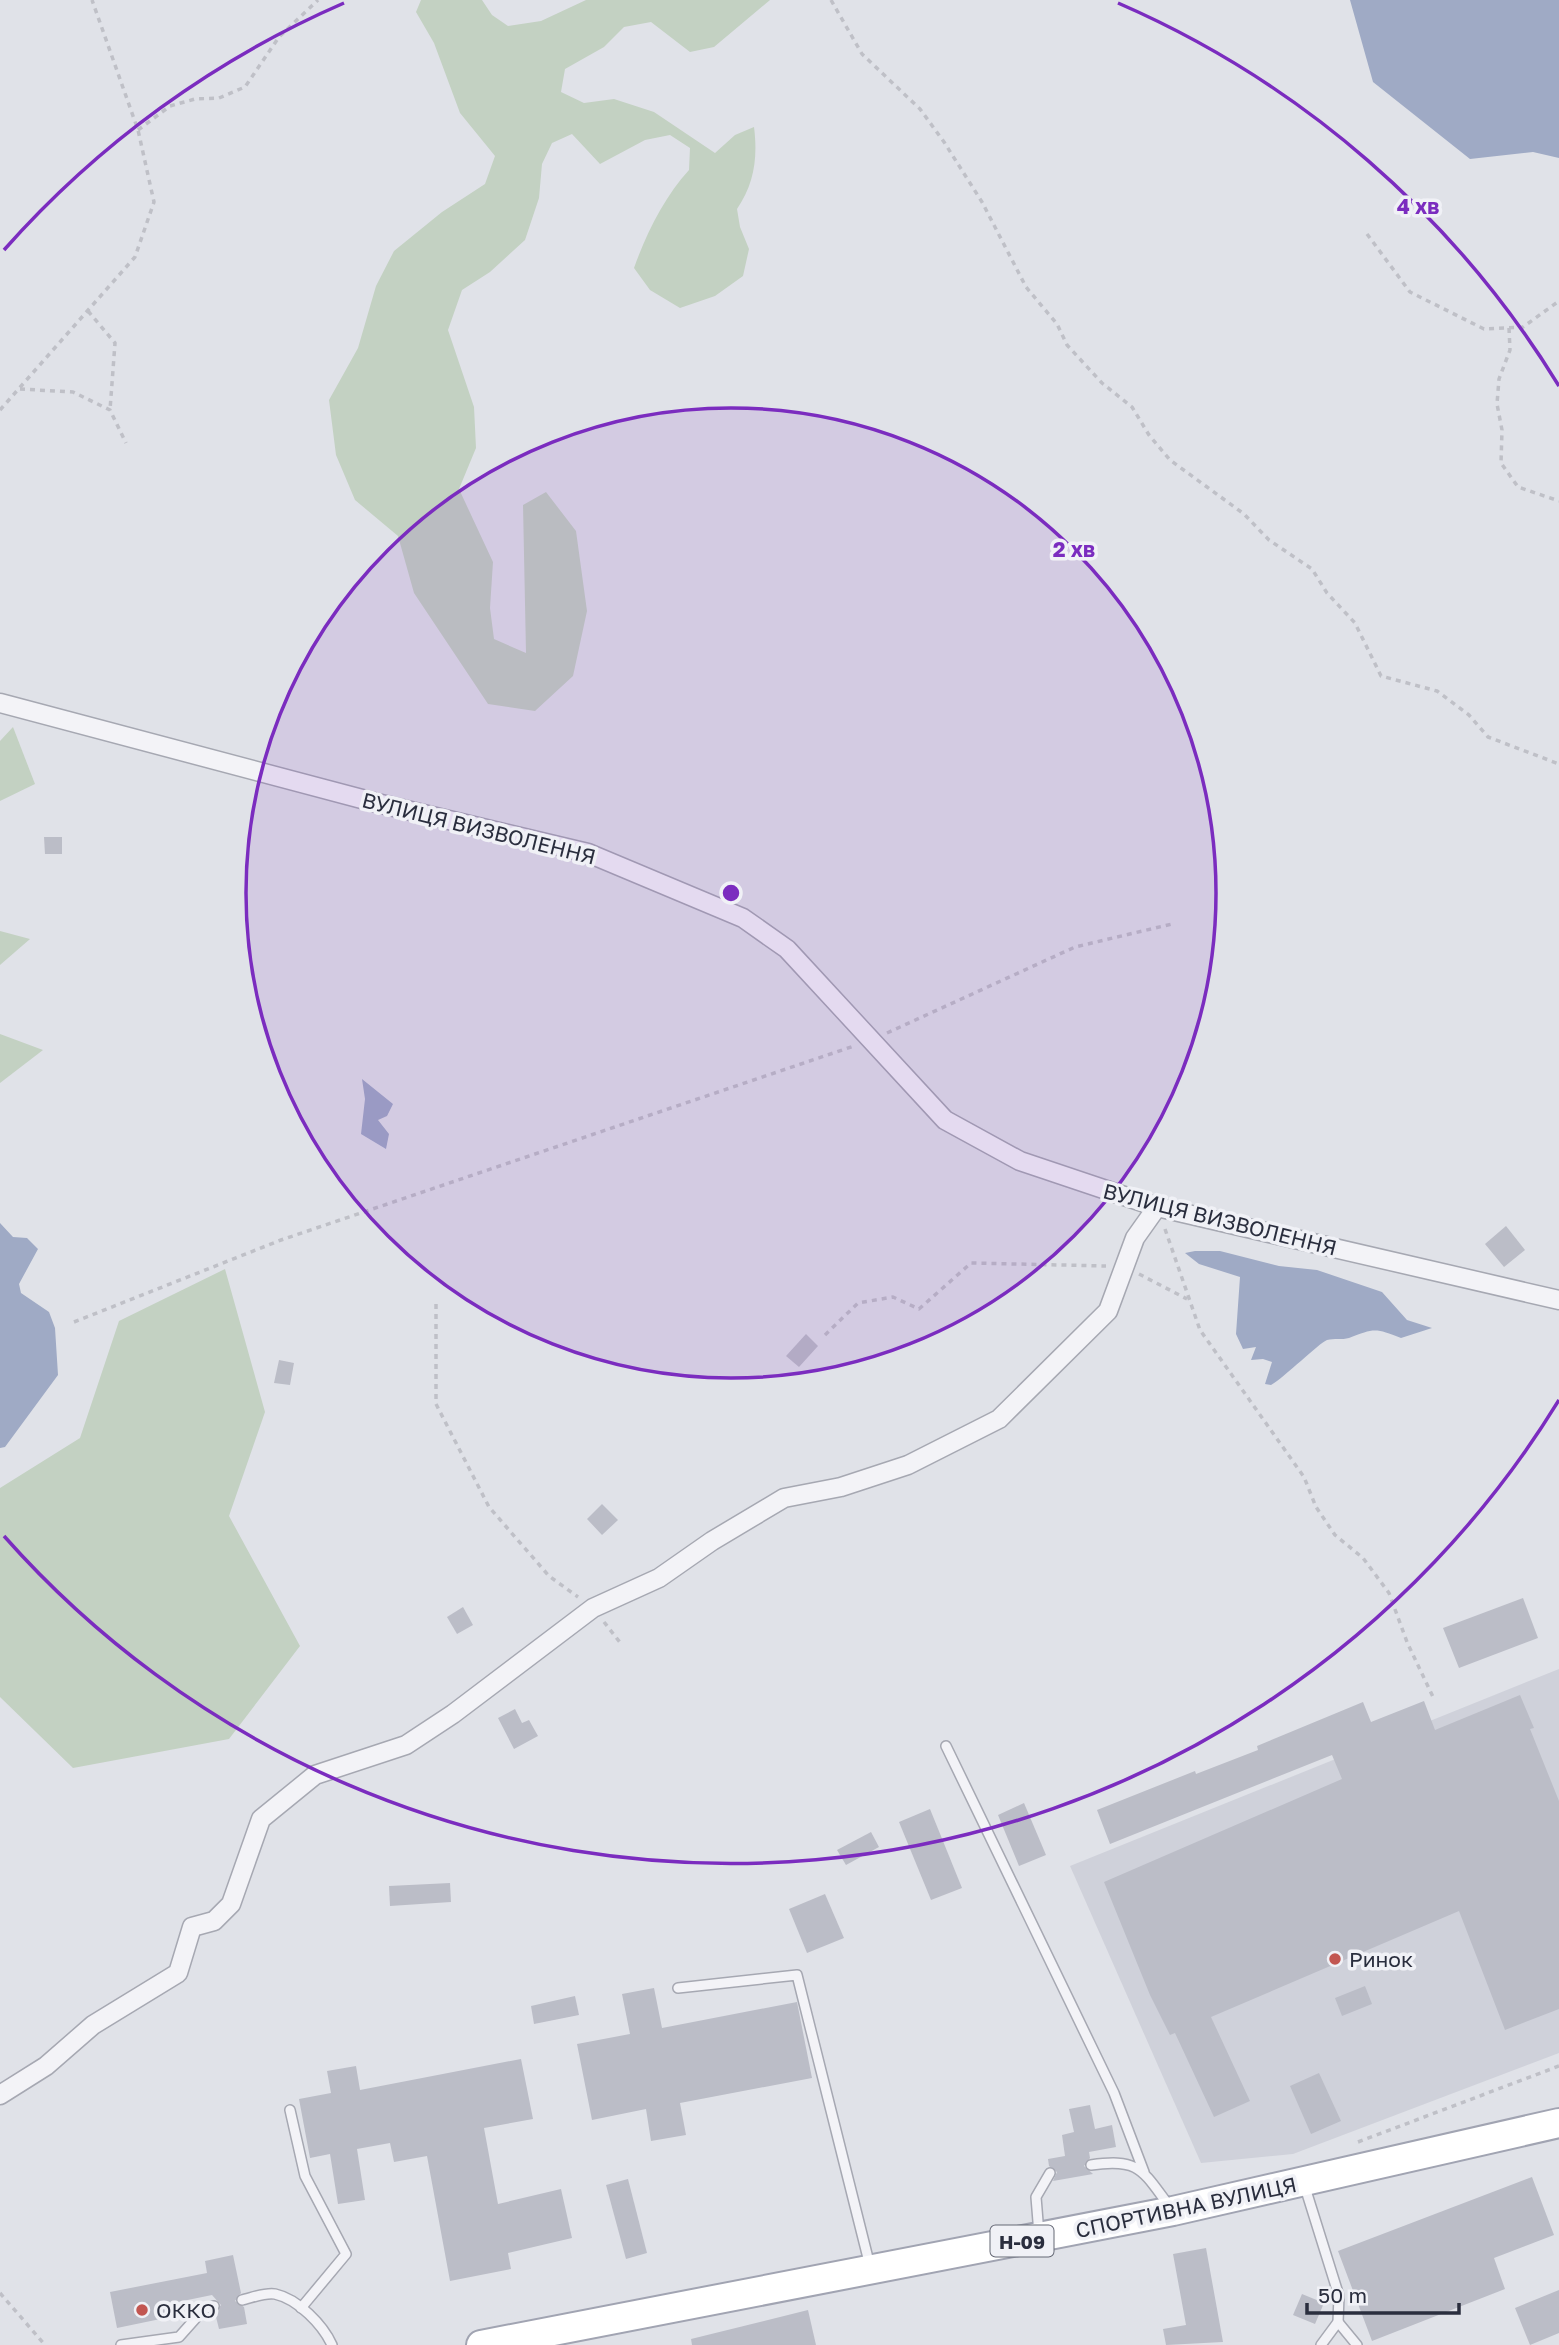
<svg xmlns="http://www.w3.org/2000/svg" width="1559" height="2345" font-family="'Golos Text',sans-serif">
	<style>
		.built { fill: #cfd1da }
		.green { fill: #c3d1c2 }
		.water { fill: #9faac5 }
		.building { fill: #bbbdc7 }
		.lines { fill: none; stroke-linecap: round; stroke-linejoin: round }
		.service-casing { stroke: #a6a8b2; stroke-width: 12 }
		.minor-casing { stroke: #a6a8b2; stroke-width: 21 }
		.primary-casing { stroke: #a1a4b2; stroke-width: 32 }
		.path { stroke: #bfc0c7; stroke-width: 3.5; stroke-dasharray: 5 5; stroke-linecap: butt }
		.service { stroke: #f3f3f7; stroke-width: 9 }
		.minor { stroke: #f3f3f7; stroke-width: 18 }
		.primary { stroke: #fff; stroke-width: 28 }
		.ring { fill: none; stroke: #7b2cbf; stroke-width: 3.5 }
		.poi-dot { fill: #c25651; stroke: #f0f1f6; stroke-width: 2.5 }
		.labels { text-anchor: middle; dominant-baseline: central; stroke-width: 7; stroke-linejoin: round; paint-order: stroke }
		.shield { fill: #f0f1f6; stroke: #656875; stroke-width: 2 }
		.shield-label { font-size: 19px; font-weight: bold; fill: #2a2e3e }
		.street-label { font-size: 21px; fill: #2a2e3e; stroke: #f0f1f6 }
		.poi-label { font-size: 21px; fill: #2a2e3e; stroke: #f0f1f6; text-anchor: start }
		.centre { fill: #7b2cbf; stroke: #f0f1f6; stroke-width: 3.5 }
		.ring-label { font-size: 21px; text-anchor: middle; font-weight: bold; fill: #7b2cbf; stroke: #f0f1f6; stroke-width: 7; stroke-linejoin: round; paint-order: stroke }
	</style>
	<rect width="100%" height="100%" fill="#e0e2e8"/>
	<path class="built" d="M1559,1669V2053L1293,2154L1201,2163L1070,1866Z"/>
	<g class="green">
		<path d="M421,0H482L492,15L508,26L541,21L586,0H770L714,47L690,52L651,22L624,27L604,47L565,69L561,92L584,103L614,99L654,112L715,153L735,135L754,127C758,158 754,184 737,209L740,227L749,249L743,276L715,296L680,308L650,290L634,268C646,234 665,196 689,170L690,148L670,135L645,140L600,164L572,134L552,143L542,164L539,198L525,240L490,272L462,290L448,330L474,407L476,448L459,489L493,562L490,608L494,639L526,653L523,505L546,492L576,531L587,611L573,676L535,711L488,704L414,593L398,536L355,500L336,455L329,400L358,348L376,286L394,251L442,212L485,184L495,156L460,113L434,43L416,12Z"/>
		<path d="M13,727L35,784L0,801V741Z"/>
		<path d="M0,931L30,939L0,965Z"/>
		<path d="M0,1034L43,1050L0,1083Z"/>
		<path d="M225,1269L265,1412L229,1516L300,1646L229,1739L73,1768L0,1697V1488L80,1438L119,1321Z"/>
	</g>
	<g class="water">
		<path d="M1350,0H1559V158L1533,152L1470,159L1373,82Z"/>
		<path d="M362,1079L393,1104L387,1116L378,1120L389,1134L386,1149L361,1134L365,1099Z"/>
		<path d="M0,1223L13,1237L27,1238L38,1249L19,1284L21,1293L49,1312L55,1328L58,1375L5,1447L0,1448Z"/>
		<path d="M1195,1251H1220L1279,1266L1317,1270L1382,1292L1407,1320L1432,1328L1401,1338C1376,1328 1374,1328 1349,1338C1342,1340 1334,1338 1327,1340C1319,1343 1285,1377 1271,1385L1265,1384L1272,1362L1263,1359L1251,1360L1256,1347L1243,1349L1236,1334L1240,1277L1199,1264L1185,1253Z"/>
	</g>
	<g class="building">
		<path d="M44,837H62V854H45Z"/>
		<path d="M1506,1226L1525,1250L1504,1267L1485,1244Z"/>
		<path d="M806,1334L818,1346L799,1367L786,1356Z"/>
		<path d="M279,1360L294,1363L290,1385L274,1383Z"/>
		<path d="M602,1504L618,1520L602,1535L587,1519Z"/>
		<path d="M1523,1598L1538,1638L1459,1668L1443,1628Z"/>
		<path d="M463,1607L473,1625L457,1634L447,1617Z"/>
		<path d="M1520,1695L1534,1728L1530,1729L1559,1801V2009L1505,2030L1459,1911L1211,2017L1250,2101L1214,2117L1175,2033L1170,2035L1150,1995L1104,1882L1342,1779L1332,1755L1110,1844L1097,1810L1195,1771L1196,1774L1258,1750L1257,1746L1363,1702L1371,1722L1424,1701L1435,1730Z"/>
		<path d="M515,1709L522,1723L529,1720L538,1736L514,1749L498,1718Z"/>
		<path d="M1024,1803L1046,1855L1019,1866L998,1815Z"/>
		<path d="M930,1809L962,1888L931,1900L899,1822Z"/>
		<path d="M871,1832L879,1847L846,1865L837,1850Z"/>
		<path d="M450,1883L451,1902L390,1906L389,1886Z"/>
		<path d="M825,1894L844,1938L807,1953L789,1909Z"/>
		<path d="M1365,1986L1372,2004L1342,2016L1335,1998Z"/>
		<path d="M654,1988L662,2028L797,2002L812,2078L680,2103L686,2135L651,2141L646,2109L592,2120L577,2044L630,2034L622,1994Z"/>
		<path d="M575,1996L579,2015L534,2024L531,2006Z"/>
		<path d="M521,2059L533,2119L484,2128L498,2204L561,2189L572,2238L508,2253L511,2269L450,2281L427,2156L394,2162L390,2143L357,2149L365,2200L338,2204L330,2154L310,2158L299,2099L331,2093L327,2071L356,2066L360,2090Z"/>
		<path d="M1319,2073L1341,2121L1311,2134L1290,2086Z"/>
		<path d="M1090,2105L1095,2129L1112,2125L1116,2147L1089,2152L1090,2158L1084,2166L1093,2174L1053,2181L1057,2172L1049,2166L1048,2159L1065,2156L1062,2135L1074,2132L1069,2109Z"/>
		<path d="M1532,2177L1554,2235L1494,2258L1505,2289L1372,2341L1338,2251Z"/>
		<path d="M628,2179L647,2253L626,2259L606,2185Z"/>
		<path d="M1206,2248L1223,2342L1166,2345L1163,2329L1186,2325L1173,2254Z"/>
		<path d="M233,2255L241,2293L235,2301L244,2307L247,2324L219,2329L215,2313L221,2305L212,2295L168,2304L170,2317L117,2328L110,2292L207,2273L205,2261Z"/>
		<path d="M1559,2290V2333L1530,2345L1515,2308Z"/>
		<path d="M1302,2294L1324,2303L1315,2324L1293,2315Z"/>
		<path d="M808,2310L816,2345H692L691,2339Z"/>
	</g>
	<g class="lines">
		<defs>
			<g id="service">
				<path d="M946,1746L1114,2093L1144,2172"/>
				<path d="M678,1988L797,1975L870,2266"/>
				<path d="M290,2110L305,2176L346,2254L301,2308"/>
				<path d="M1091,2165C1140,2158 1142,2170 1170,2207"/>
				<path d="M1304,2184L1339,2296L1338,2322L1321,2345"/>
				<path d="M1039,2234L1036,2197L1050,2173"/>
				<path d="M242,2300C251,2298 266,2292 275,2294C298,2299 323,2325 332,2345"/>
				<path d="M1338,2322L1357,2345"/>
				<path d="M121,2345L179,2337L204,2309L214,2306"/>
			</g>
			<g id="minor">
				<path d="M0,703L377,803L588,853L743,918L787,949L945,1120L1020,1161L1157,1207L1559,1300"/>
				<path d="M0,2095L46,2066L93,2025L178,1973L192,1927L214,1921L231,1904L261,1819L315,1775L406,1745L453,1714L593,1608L659,1578L712,1541L784,1498L841,1487L908,1465L999,1419L1108,1311L1135,1238L1157,1207"/>
			</g>
			<path id="primary" d="M481,2345L1173,2211L1559,2123"/>
		</defs>
		<use href="#service" class="service-casing"/>
		<use href="#minor" class="minor-casing"/>
		<use href="#primary" class="primary-casing"/>
		<g class="path">
			<path d="M831,0L862,54L920,109L944,142L982,202L1026,287L1057,324L1067,345L1102,383L1132,407L1149,435L1170,460L1244,514L1269,540L1312,569L1327,593L1355,623L1381,676L1437,691L1469,715L1488,737L1559,764"/>
			<path d="M138,130L170,106L195,99L219,98L245,87L279,37L318,0"/>
			<path d="M1367,234L1410,292L1484,329L1523,327L1559,301"/>
			<path d="M88,311L115,343L110,410"/>
			<path d="M1509,328L1510,350L1499,379L1497,404L1502,430L1501,463L1518,487L1559,501"/>
			<path d="M20,389L73,392L110,410L126,443"/>
			<path d="M0,410L135,257L154,202L138,130L92,0"/>
			<path d="M887,1033L1075,947L1172,924"/>
			<path d="M1165,1229L1200,1330L1304,1477L1316,1507L1335,1535L1363,1558L1389,1593L1407,1642L1433,1697"/>
			<path d="M1139,1274L1187,1299"/>
			<path d="M436,1304V1404L489,1507L549,1576L578,1597"/>
			<path d="M74,1322L281,1240L854,1046"/>
			<path d="M825,1335L858,1303L893,1297L919,1309L971,1263L1106,1266"/>
			<path d="M604,1622L622,1645"/>
			<path d="M1358,2142L1559,2066"/>
			<path d="M0,2293L45,2345"/>
		</g>
		<use href="#service" class="service"/>
		<use href="#minor" class="minor"/>
		<use href="#primary" class="primary"/>
	</g>
	<circle cx="731" cy="893" r="485" fill="#7b2cbf" fill-opacity=".12"/>
	<g class="ring">
		<circle cx="731" cy="893" r="485"/>
		<path d="M1559 1400A971 971 0 0 1 4 1536M4 250A971 971 0 0 1 344 3M1118 3A971 971 0 0 1 1559 386"/>
	</g>
	<g class="poi-dot">
		<circle cx="1335" cy="1959" r="7"/>
		<circle cx="142" cy="2310" r="7"/>
	</g>
	<g class="labels">
		<rect class="shield" x="990.5" y="2225.5" width="63" height="31" rx="5"/>
		<g class="shield-label">
			<text x="1022" y="2241">Н-09</text>
		</g>
		<g class="street-label">
			<text transform="translate(479 828) rotate(14)">ВУЛИЦЯ ВИЗВОЛЕННЯ</text>
			<text transform="translate(1220 1219) rotate(14)">ВУЛИЦЯ ВИЗВОЛЕННЯ</text>
			<text transform="translate(1186 2207) rotate(-12)">СПОРТИВНА ВУЛИЦЯ</text>
		</g>
		<g class="poi-label">
			<text x="1349" y="1959">Ринок</text>
			<text x="156" y="2310">ОККО</text>
		</g>
	</g>
	<circle cx="731" cy="893" r="10" class="centre"/>
	<g class="ring-label">
		<text x="1418" y="214">4 хв</text>
		<text x="1074" y="557">2 хв</text>
	</g>
	<path d="M1307 2303v10h152v-10" fill="none" stroke="#2a2e3e" stroke-width="3.5"/>
	<text x="1318" y="2303" font-size="21" fill="#2a2e3e" stroke="#f0f1f6" stroke-width="5" paint-order="stroke">50 m</text>
</svg>
